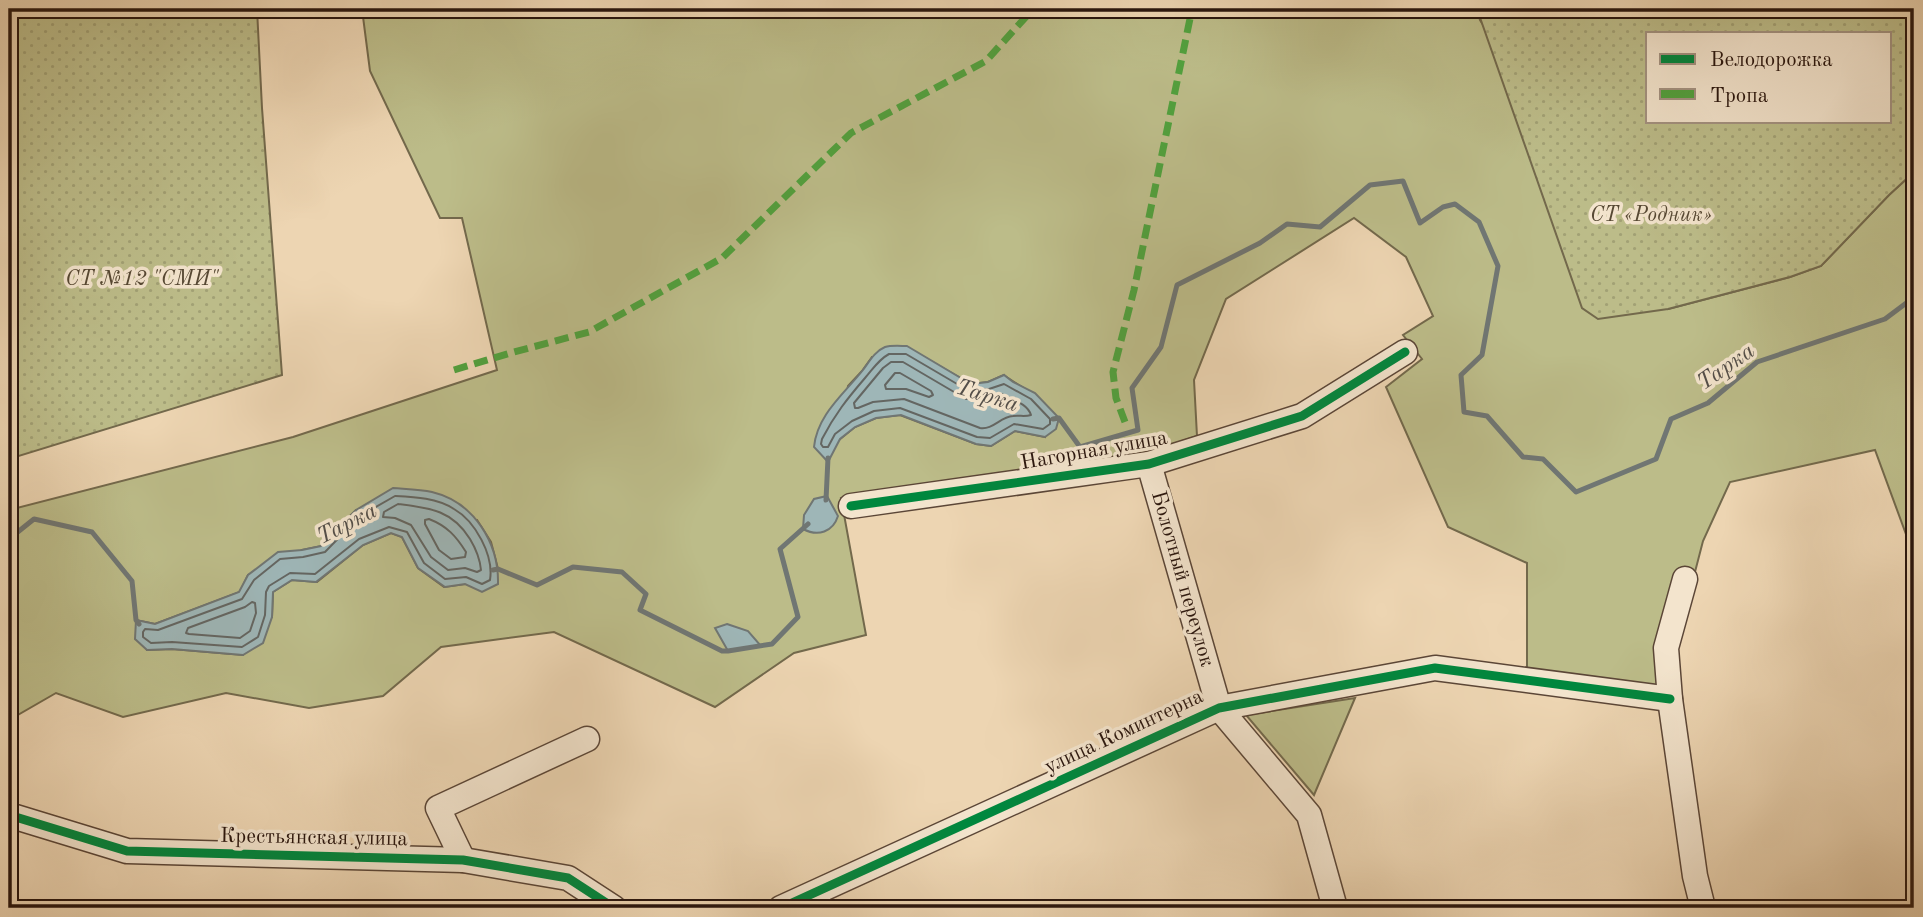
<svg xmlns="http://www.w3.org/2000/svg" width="1923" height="917" font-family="'Old Standard TT',serif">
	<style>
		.green { fill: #bcbc89; stroke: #73694c; stroke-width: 2; fill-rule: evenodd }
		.garden { fill: url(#garden-dots); stroke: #73694c; stroke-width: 2; fill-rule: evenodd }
		.water { fill: #9eb6b7; stroke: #707673; stroke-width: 2 }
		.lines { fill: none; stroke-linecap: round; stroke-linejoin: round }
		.shore { stroke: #646662; stroke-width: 2 }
		.stream { stroke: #707673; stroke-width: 5 }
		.minor-casing { stroke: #5b4637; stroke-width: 27 }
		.minor { stroke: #f3e4cd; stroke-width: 24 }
		.quiet { stroke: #51a13e; stroke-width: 7; stroke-dasharray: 14 7; stroke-linecap: butt }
		.cycleway-casing { stroke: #f3e4cd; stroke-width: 13 }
		.cycleway { stroke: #00873e; stroke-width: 9 }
		.labels { text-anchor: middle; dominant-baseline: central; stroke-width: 7; stroke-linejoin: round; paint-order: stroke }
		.park-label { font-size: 21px; font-style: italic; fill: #564833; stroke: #f3e4cd }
		.street-label { font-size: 21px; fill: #2a160e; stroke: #f3e4cd }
		.water-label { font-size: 23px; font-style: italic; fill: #534e49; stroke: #f3e4cd }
	</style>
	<defs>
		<pattern id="garden-dots" width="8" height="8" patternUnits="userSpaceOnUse" patternTransform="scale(1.75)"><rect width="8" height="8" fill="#bcbc89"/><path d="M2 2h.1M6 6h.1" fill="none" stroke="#a2a175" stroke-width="1.8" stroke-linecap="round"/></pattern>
	</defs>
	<rect width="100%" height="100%" fill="#edd5b2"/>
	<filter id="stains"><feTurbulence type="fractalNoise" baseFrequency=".00286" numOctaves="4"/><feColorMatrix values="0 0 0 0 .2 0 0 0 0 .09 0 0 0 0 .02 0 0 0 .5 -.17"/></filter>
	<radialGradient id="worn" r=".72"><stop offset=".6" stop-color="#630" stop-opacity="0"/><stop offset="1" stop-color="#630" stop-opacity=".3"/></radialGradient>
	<g class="green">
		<path d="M362,9H1477L1480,20L1668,309L1790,277L1821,266L1889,195L1914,172V556L1875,450L1730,482L1703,541L1675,649L1681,695L1527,673V563L1448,527L1386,387L1422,359L1403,335L1433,316L1406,257L1354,218L1226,299L1194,380L1197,436L1147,453L841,498L866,635L794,653L715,707L554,632L441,647L383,696L309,708L226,693L123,717L56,693L9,720V510L293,437L497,370L462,218H440L370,71ZM872,357H924L971,384L988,382L1004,375C1018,386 1033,391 1045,404V437L1015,431L991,446L976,444L900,415L876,418L855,427L840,439L848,386L862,371ZM356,510L477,520L491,542L498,569L465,584L444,587L418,568L402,537L391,533L363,545L317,582L292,580L273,592L272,617L243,655L172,649L147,650L136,620L155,624L240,592L248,575L302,550L322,546L328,537Z"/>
		<path d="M1355,698L1314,795L1246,715Z"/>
	</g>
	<g class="garden">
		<path d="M9,9H257L262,108L282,375L9,459Z"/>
		<path d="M1477,9H1914V172L1889,195L1821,266L1790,277L1668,309L1598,319L1582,308ZM1648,33H1890V121H1648Z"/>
	</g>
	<g class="water">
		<path d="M907,346L971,384L988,382L1004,375L1013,382L1035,393L1059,418L1056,429L1045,437L1015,431L991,446L976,444L901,415L876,418L855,427L840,439L828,462L814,447C817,415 844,394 863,370C869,362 875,351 885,347C891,345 901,346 907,346Z"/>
		<path d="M393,488C406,489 420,489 432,492C474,502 499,543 498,584L482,592L465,584L445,587L418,568L402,537L391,533L363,545L316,582L292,580L273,592L272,617L263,643L243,655L172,649L147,650L135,639L136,620L155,624L239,592L248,575L278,552L302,550L321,546L356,510Z"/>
		<path d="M827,496L838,516C833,532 818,537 803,529L804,515L814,499Z"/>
		<path d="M727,624L748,631L761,646L728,651L715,628Z"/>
	</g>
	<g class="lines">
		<g class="shore">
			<path d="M889,354H906L969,391L989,389L1004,384L1031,399L1050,419V424L1043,429L1014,424L990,438L977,437L900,408L874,411L852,421L835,434L828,447H823L821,444L822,439C835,414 847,399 865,378C873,369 878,360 889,354Z"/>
			<path d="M891,362H903L966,399L989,398L1002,394C1012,400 1027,403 1031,415C1024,417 1020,415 1013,416C1000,417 993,430 980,428L904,399L873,402L858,408H855L854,403L883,368Z"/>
			<path d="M895,373H900L931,391L933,395L929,397L906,389H886L885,385Z"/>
			<path d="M395,496C415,497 437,498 454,509C475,521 494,555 490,580L482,584L466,577L445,579L424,563L407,532L389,527L359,539L315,574L290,573L269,586L266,592L265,615L258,637L242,647L172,642L151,643L143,637V632L145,629L158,630L242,599L254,580L280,559L303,557L325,552L360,516Z"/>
			<path d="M398,504C430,508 452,510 470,539C476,549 480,559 481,570L477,572L465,568L448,570L431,557L411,525L395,518L383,517L384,512Z"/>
			<path d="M429,519C447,526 456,536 466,552L465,557L451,559L439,550L425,524V520Z"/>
			<path d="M252,602L255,603L256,613L250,631L240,638L189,634L186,633L188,628L245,607Z"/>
		</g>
		<g class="stream">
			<path d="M1914,150L1912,196L1914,230"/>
			<path d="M1053,419L1059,418L1080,447L1138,430L1132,388L1161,347L1177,285L1260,243L1287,224L1320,227L1370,185L1403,181L1420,223L1443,207L1455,204L1479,222L1498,266L1482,355L1461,375L1464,412L1487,416L1523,457L1543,459L1576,492L1656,459L1671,419L1708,403L1757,362L1885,319L1909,301L1914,270"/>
			<path d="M826,500L828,458"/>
			<path d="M9,539L34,519L92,532L132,581L136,620L139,624"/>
			<path d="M493,570L498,569L537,585L573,567L622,572L646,594L640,610L722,651H728L772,644L798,617L780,549L808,524"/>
		</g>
		<defs>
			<g id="minor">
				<path d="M1149,464L1219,708L1309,815L1335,908"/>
				<path d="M851,506L1149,464L1302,416L1405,352"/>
				<path d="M1685,579L1666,648L1670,699L1695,876L1703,908"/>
				<path d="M9,815L127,851L463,860L568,878L614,908"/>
				<path d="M463,860L438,808L587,739"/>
				<path d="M781,908L1219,708L1435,668L1670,699"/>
			</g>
		</defs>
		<use href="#minor" class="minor-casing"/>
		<use href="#minor" class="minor"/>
		<g class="quiet">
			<path d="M454,370L514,352L589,332L722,258L851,133L986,61L1033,9"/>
			<path d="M1125,422L1116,398L1113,372L1134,290L1192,9"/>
		</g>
		<defs>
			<g id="cycleway">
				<path d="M851,506L1149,464L1302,416L1405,352"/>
				<path d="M9,815L127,851L463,860L568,878L614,908"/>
				<path d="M781,908L1219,708L1435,668L1670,699"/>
			</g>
		</defs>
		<use href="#cycleway" class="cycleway-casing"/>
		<use href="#cycleway" class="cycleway"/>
	</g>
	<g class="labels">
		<g class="park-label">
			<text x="1651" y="215">СТ «Родник»</text>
			<text x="142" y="279">СТ №12 "СМИ"</text>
		</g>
		<g class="street-label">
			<text transform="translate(1094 451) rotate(-10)">Нагорная улица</text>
			<text transform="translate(1182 579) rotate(74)">Болотный переулок</text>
			<text transform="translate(1124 732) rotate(-25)">улица Коминтерна</text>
			<text transform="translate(314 838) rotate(1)">Крестьянская улица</text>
		</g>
		<g class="water-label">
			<text transform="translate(1726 367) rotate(-35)">Тарка</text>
			<text transform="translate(987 396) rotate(17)">Тарка</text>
			<text transform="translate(347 524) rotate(-27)">Тарка</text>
		</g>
	</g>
	<rect width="1923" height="917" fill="none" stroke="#edd5b2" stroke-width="35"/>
	<rect x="10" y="10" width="1902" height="896" fill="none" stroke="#2a160e" stroke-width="3.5"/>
	<rect x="18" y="18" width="1888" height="882" fill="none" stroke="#2a160e" stroke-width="2"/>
	<rect x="1646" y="32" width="245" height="91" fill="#f3e4cd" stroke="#a39281" stroke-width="2"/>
	<rect x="1660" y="54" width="35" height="10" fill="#00873e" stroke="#a39281" stroke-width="2"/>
	<text x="1710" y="66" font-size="21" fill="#2a160e">Велодорожка</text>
	<rect x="1660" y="89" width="35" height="10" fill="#51a13e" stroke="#a39281" stroke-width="2"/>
	<text x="1710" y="102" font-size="21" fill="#2a160e">Тропа</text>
	<rect width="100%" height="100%" filter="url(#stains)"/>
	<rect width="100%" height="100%" fill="url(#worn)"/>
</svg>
